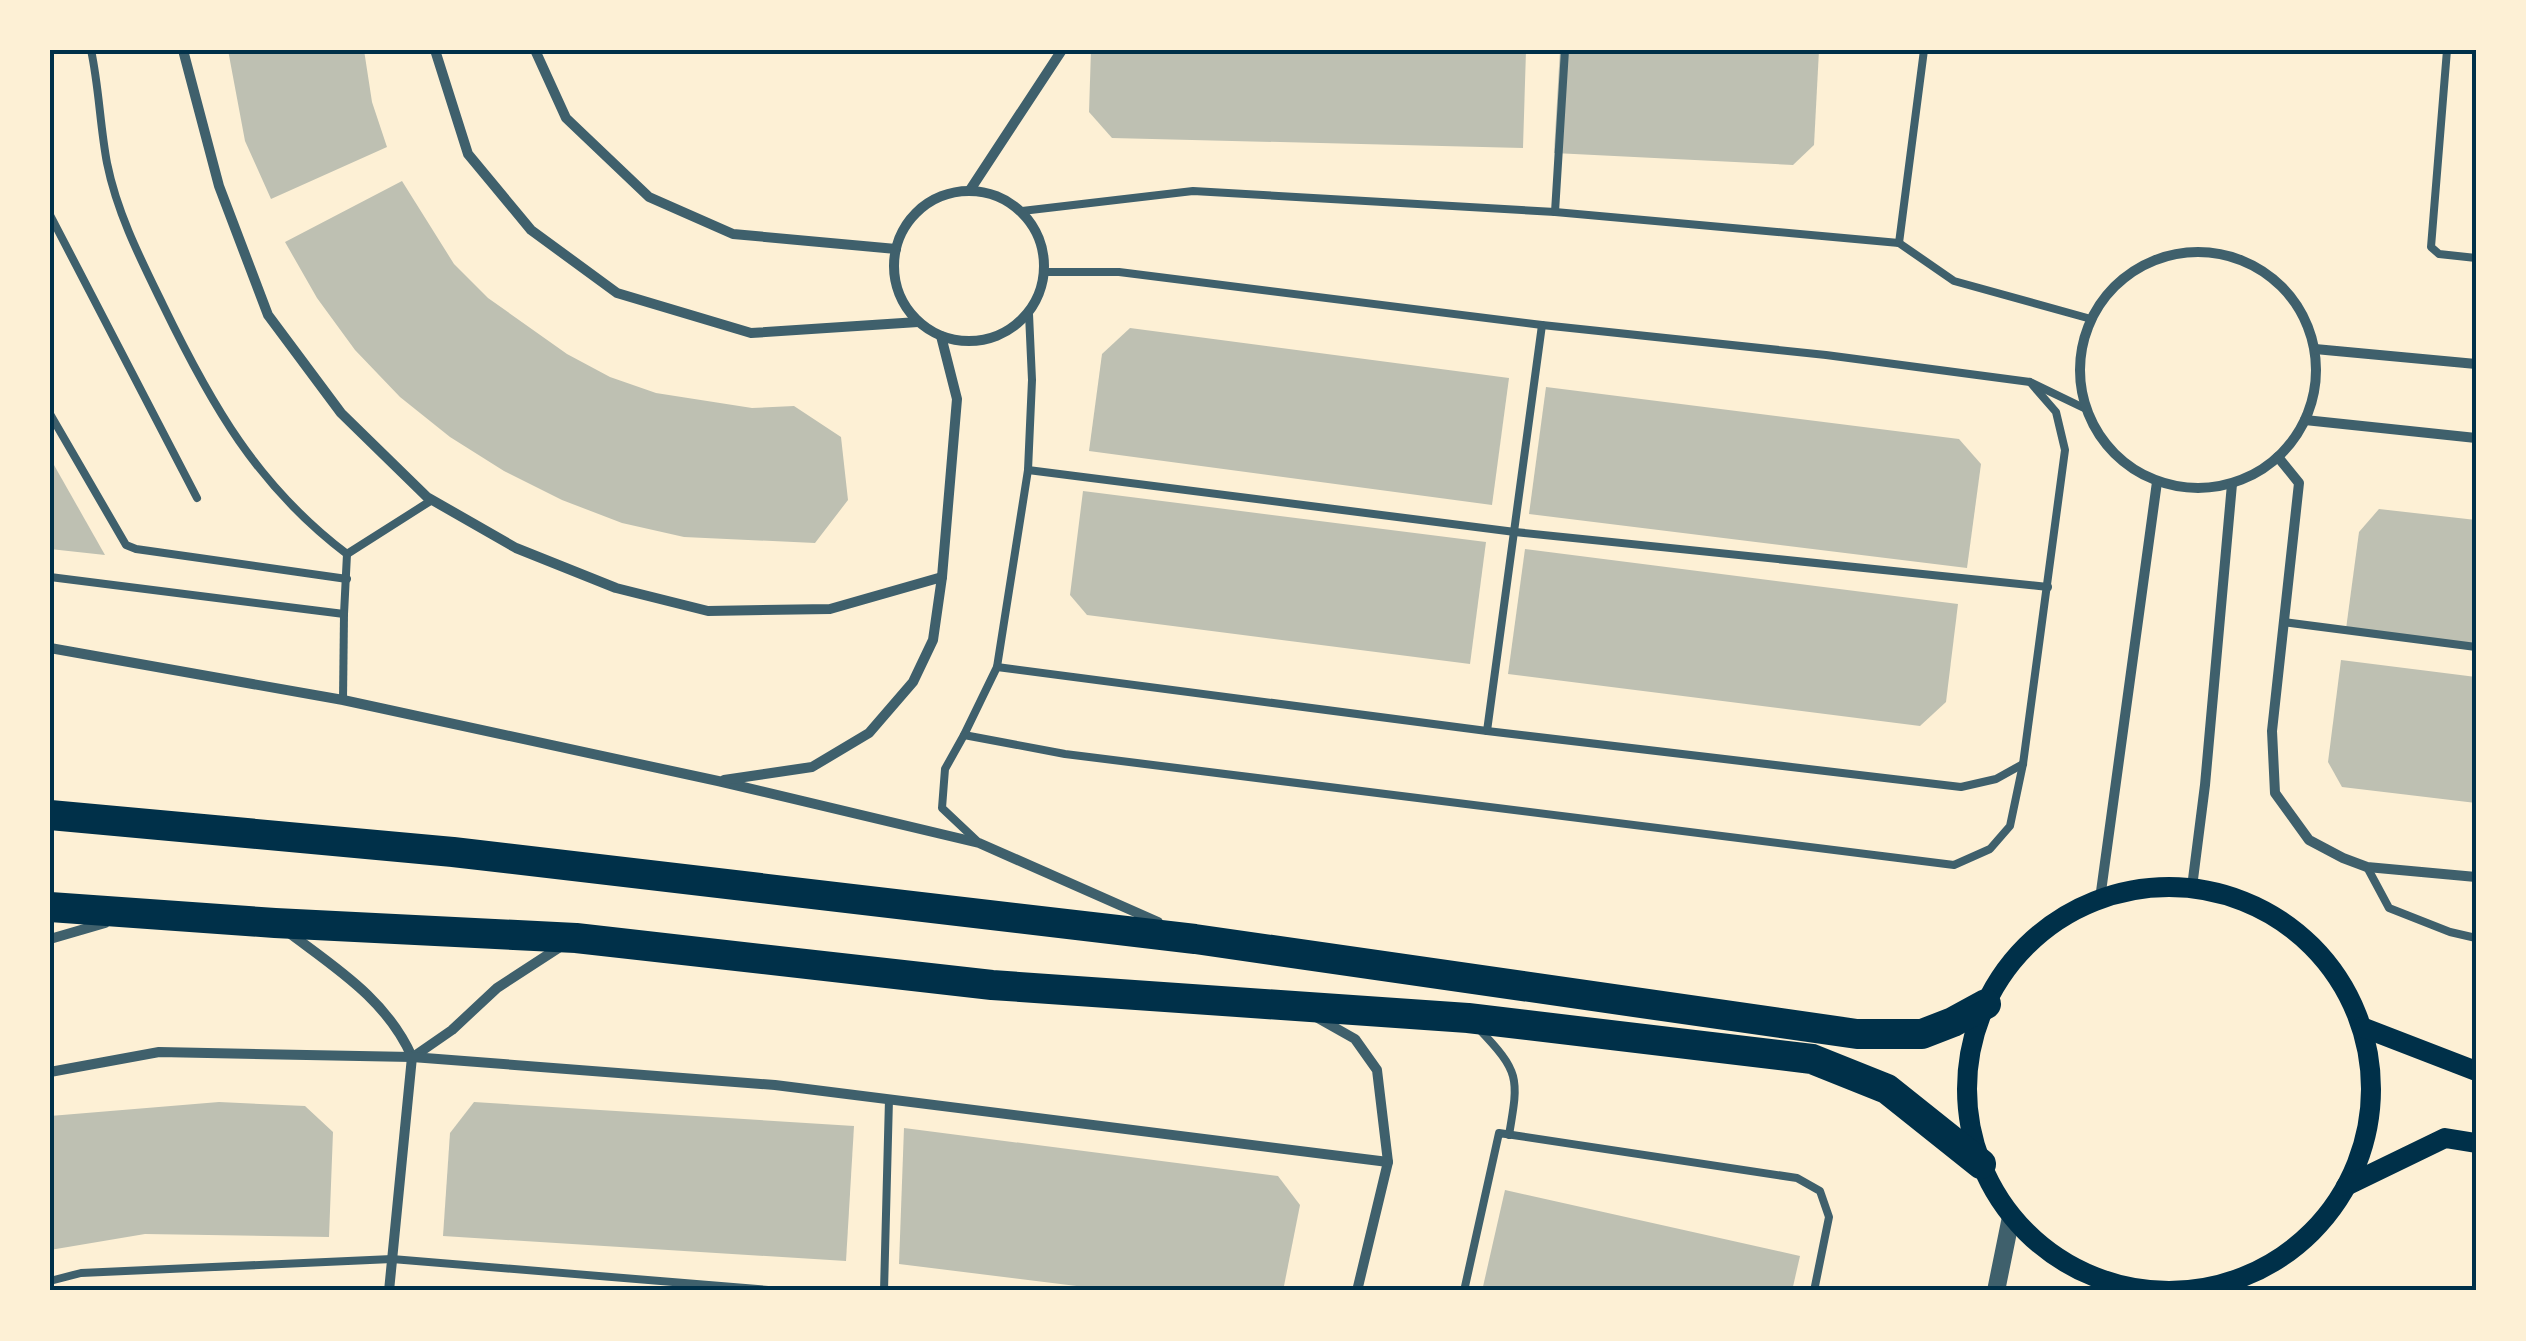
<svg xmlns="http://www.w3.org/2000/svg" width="2526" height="1341" font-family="'Asap Condensed',sans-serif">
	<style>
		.building { fill: #bec0b2 }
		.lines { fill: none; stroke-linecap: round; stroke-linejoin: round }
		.service { stroke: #3f606c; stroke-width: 8 }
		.minor { stroke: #3f606c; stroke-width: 10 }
		.tertiary { stroke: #3f606c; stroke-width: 18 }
		.secondary { stroke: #003049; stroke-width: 20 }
		.motorway { stroke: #003049; stroke-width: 30 }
		.neatline { fill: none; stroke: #003049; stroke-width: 4 }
	</style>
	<rect width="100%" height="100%" fill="#fdf0d5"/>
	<g class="building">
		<path d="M228,50H364L372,102L387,147L271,199L245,141Z"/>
		<path d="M1091,50H1526L1523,148L1112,138L1089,112Z"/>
		<path d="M1560,50H1819L1814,145L1793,165L1554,153Z"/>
		<path d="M402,181L454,264L488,298L567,354L610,377L656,393L752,408L794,406L841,437L848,500L815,543L684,537L622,523L562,500L504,471L450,437L400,397L355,350L317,298L285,242Z"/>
		<path d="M1130,328L1509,378L1492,505L1089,451L1102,354Z"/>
		<path d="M1546,387L1959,439L1981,464L1967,568L1529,514Z"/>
		<path d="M50,458L105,555L50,549Z"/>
		<path d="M1083,491L1486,542L1470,664L1087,615L1070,595Z"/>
		<path d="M2379,509L2476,520V644L2346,629L2359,532Z"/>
		<path d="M1525,549L1958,604L1946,702L1920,726L1508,674Z"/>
		<path d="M2341,660L2476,677V803L2342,787L2328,762Z"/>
		<path d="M219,1102L305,1106L333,1132L329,1237L145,1234L50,1250V1116Z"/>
		<path d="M474,1102L854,1126L846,1261L443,1236L450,1133Z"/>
		<path d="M904,1128L1278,1176L1300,1205L1283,1291H1117L899,1264Z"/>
		<path d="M1505,1190L1800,1256L1792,1291H1482Z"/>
	</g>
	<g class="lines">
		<g class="service">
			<path d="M2447,50L2431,247L2439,254L2476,258"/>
			<path d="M1022,211L1193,191L1555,212L1899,243L1954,281L2091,319"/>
			<path d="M1555,212L1565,50"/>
			<path d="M50,215L197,498"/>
			<path d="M1899,243L1924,50"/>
			<path d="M1044,272H1119L1542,325L1826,355L2030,382L2086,409"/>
			<path d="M1029,314L1032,380L1028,470L997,667L964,735L1065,754L1954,865L1990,849L2010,826L2023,764L2065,450L2056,412L2030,382"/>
			<path d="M50,414L126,545L136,549L347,579"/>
			<path d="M1028,470L1515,532L2048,587"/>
			<path d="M347,554L432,500"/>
			<path d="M50,577L344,614L347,554C257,486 211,404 163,305C141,260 117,213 107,163C100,126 99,87 91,50"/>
			<path d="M2283,622L2476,647"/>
			<path d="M997,667L1487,731L1961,787L1996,779L2023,764"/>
			<path d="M343,700L344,614"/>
			<path d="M1487,731L1542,325"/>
			<path d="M964,735L945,769L942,808L977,841"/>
			<path d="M2367,867L2389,908L2450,932L2476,938"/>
			<path d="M1478,1028C1520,1072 1519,1077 1509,1135"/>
			<path d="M50,1281L81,1273L392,1259L781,1291"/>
			<path d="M884,1291L889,1099"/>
			<path d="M1464,1291L1499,1133L1797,1178L1820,1191L1829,1217L1814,1291"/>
		</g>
		<g class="minor">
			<path d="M183,50L219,186L268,315L341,413L427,497L516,548L616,588L708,611L830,609L942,577"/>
			<path d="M435,50L468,154L531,230L617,293L751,333L918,322"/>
			<path d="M535,50L566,118L649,197L733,234L896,249"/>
			<path d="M970,190L1062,50"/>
			<circle cx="969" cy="266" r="75"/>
			<circle cx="2198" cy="370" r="118"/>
			<path d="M2315,349L2476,364"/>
			<path d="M2305,420L2476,438"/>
			<path d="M2278,457L2299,483L2272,731L2275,793L2309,840L2343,858L2367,867L2476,877"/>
			<path d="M50,648L343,700L718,781L979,843L1158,922"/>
			<path d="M724,780L812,767L869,733L913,682L933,640L942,577L957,399L941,336"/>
			<path d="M2192,887L2205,785L2232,484"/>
			<path d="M2100,899L2157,482"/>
			<path d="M288,932C337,969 387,1000 412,1057L389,1291"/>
			<path d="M50,939L105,923"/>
			<path d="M1316,1017L1355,1039L1377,1070L1388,1162L1357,1291"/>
			<path d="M413,1057L452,1030L497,988L563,945"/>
			<path d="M50,1072L159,1052L412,1057L775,1085L1388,1162"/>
		</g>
		<path class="tertiary" d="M1996,1291L2011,1217"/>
		<g class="secondary">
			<circle cx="2169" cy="1089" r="202"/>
			<path d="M2362,1027L2476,1071"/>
			<path d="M2346,1186L2445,1138L2476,1143"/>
		</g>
		<g class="motorway">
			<path d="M50,815L453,852L1195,939L1857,1034H1922L1953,1022L1986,1004"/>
			<path d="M50,907L275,923L576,938L992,985L1468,1018L1812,1059L1887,1089L1981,1164"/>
		</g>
	</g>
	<rect width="2526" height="1341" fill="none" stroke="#fdf0d5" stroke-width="105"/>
	<rect x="52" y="52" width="2422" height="1236" class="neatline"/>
</svg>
